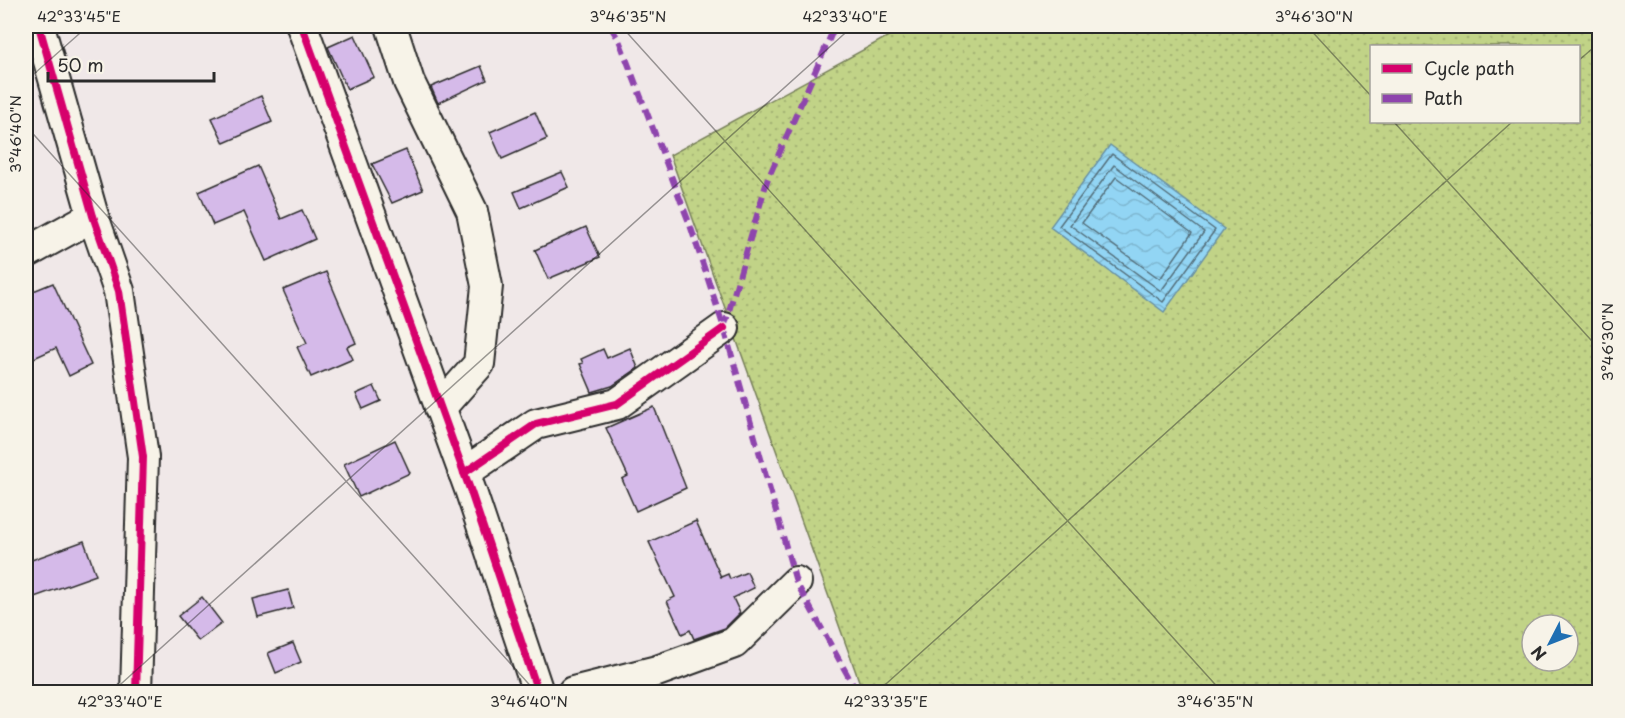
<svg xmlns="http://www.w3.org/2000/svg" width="1625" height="718" font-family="'Playpen Sans',sans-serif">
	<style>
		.grass { fill: url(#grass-dots); stroke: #767f59; stroke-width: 1.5; fill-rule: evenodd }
		.water { fill: url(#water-waves); stroke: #6991a4; stroke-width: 1.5 }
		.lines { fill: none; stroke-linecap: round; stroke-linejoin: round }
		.shore { stroke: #546f7b; stroke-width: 1.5 }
		.building { fill: #d5bae9; stroke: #2b2b2b; stroke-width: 1.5 }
		.minor-casing { stroke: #2b2b2b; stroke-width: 34 }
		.minor { stroke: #f7f3e8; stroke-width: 30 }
		.quiet { stroke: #8e44ad; stroke-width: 6; stroke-dasharray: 12 6; stroke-linecap: butt }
		.cycleway-casing { stroke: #f7f3e8; stroke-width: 11 }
		.cycleway { stroke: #d6006c; stroke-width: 8 }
		.ticks { fill: none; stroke: #2b2b2b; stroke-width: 1.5; stroke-opacity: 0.45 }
		.neatline { fill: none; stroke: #2b2b2b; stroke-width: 2 }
		.ticks-label { font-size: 15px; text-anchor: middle; fill: #2b2b2b }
	</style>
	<defs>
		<pattern id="grass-dots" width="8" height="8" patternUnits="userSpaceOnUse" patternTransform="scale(1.5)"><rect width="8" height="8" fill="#c1d387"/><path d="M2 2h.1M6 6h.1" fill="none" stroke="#a6b575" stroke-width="1.8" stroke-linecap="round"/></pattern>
		<pattern id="water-waves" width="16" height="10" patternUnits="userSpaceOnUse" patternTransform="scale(1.5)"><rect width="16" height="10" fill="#92d5f4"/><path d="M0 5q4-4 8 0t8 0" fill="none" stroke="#7eb7d1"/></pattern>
	</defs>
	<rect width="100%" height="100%" fill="#f0e8e8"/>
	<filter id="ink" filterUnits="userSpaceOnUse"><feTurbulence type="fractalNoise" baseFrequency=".0167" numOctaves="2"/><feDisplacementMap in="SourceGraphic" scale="12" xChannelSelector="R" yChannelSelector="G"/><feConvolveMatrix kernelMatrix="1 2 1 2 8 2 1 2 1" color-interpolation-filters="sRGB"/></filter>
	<g filter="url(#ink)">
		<path class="grass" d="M907,26H1599V692H863L670,155ZM1372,46H1578V122H1372ZM1532,625H1568V661H1532Z"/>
		<path class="water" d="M1110,145L1224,229L1164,312L1050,227Z"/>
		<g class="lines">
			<g class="shore">
				<path d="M1112,154L1215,230L1163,302L1059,226Z"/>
				<path d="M1114,165L1204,232L1161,291L1070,225Z"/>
				<path d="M1116,177L1192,233L1160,279L1082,223Z"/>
			</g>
		</g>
		<g class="building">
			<path d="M355,35L374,77L347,89L328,47Z"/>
			<path d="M481,66L487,80L438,103L431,87Z"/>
			<path d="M261,96L272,122L224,143L212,118Z"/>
			<path d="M535,112L547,139L502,159L490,132Z"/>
			<path d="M406,150L423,190L392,203L372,164Z"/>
			<path d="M258,166L281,219L302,210L315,239L266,261L244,212L213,225L199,192Z"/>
			<path d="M562,172L569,187L521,208L514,192Z"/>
			<path d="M586,227L600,257L548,279L535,250Z"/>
			<path d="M326,272L356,343L347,347L353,359L311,377L297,347L307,343L283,290Z"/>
			<path d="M53,283L91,365L69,376L56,348L32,359L26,345V294Z"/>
			<path d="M630,348L638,368L612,386L592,392L580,364L583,363L581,359L603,349L607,358Z"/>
			<path d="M374,386L381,401L363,409L356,394Z"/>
			<path d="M654,407L686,488L636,511L622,479L628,476L606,428Z"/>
			<path d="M395,440L410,473L359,497L344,464Z"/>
			<path d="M696,521L721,577L728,574L730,579L747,572L754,588L733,598L740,613L725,628L694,639L690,630L682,634L667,601L675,597L649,542Z"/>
			<path d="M84,541L96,575L26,600V562Z"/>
			<path d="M288,590L293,608L258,617L253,599Z"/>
			<path d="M202,597L222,623L198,641L178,616Z"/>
			<path d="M293,643L301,662L276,673L268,653Z"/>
		</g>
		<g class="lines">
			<defs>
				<g id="minor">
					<path d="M39,26L93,216L119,291L143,457L136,692"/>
					<path d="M302,26L471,492L538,692"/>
					<path d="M391,26L409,82L472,211L487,286L479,364L440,408"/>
					<path d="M26,253L93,216"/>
					<path d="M464,473L536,424L617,404L724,328"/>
					<path d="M573,692L657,671L734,643L796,582"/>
				</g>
			</defs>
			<use href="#minor" class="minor-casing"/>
			<use href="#minor" class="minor"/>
			<g class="quiet">
				<path d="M610,26L619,40L690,225L724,328L796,582L857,692"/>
				<path d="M724,328L767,181L835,26"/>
			</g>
			<defs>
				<g id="cycleway">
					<path d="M39,26L93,216L119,291L143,457L136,692"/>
					<path d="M302,26L471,492L538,692"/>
					<path d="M464,473L536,424L617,404L724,328"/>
				</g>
			</defs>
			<use href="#cycleway" class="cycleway-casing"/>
			<use href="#cycleway" class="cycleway"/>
		</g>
	</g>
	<path class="ticks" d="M621,26L1222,692M1307,26L1372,97M1578,61L1600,42M26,81L88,26M1394,122L1600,350M26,126L536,692M112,692L853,26M877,692L1512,122"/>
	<rect width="1625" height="718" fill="none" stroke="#f7f3e8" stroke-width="66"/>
	<rect x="1370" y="45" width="210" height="78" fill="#f7f3e8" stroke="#a5a39c" stroke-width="1.5"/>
	<rect x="1382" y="64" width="30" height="9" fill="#d6006c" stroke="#a5a39c" stroke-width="1.5"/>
	<text x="1424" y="75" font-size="18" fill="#2b2b2b">Cycle path</text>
	<rect x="1382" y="94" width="30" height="9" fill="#8e44ad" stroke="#a5a39c" stroke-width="1.5"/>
	<text x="1424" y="105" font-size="18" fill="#2b2b2b">Path</text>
	<g transform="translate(1550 643) rotate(228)"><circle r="28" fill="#f7f3e8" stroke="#a5a39c" stroke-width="1.5"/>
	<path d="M0-4.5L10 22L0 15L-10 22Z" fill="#1f6fb2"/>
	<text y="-9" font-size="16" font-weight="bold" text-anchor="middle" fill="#2b2b2b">N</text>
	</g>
	<path d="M48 72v9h166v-9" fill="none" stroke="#2b2b2b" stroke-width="3"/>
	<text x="57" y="72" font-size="18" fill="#2b2b2b" stroke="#f7f3e8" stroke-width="4.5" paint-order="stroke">50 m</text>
	<rect x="33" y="33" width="1559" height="652" class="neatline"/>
	<g class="ticks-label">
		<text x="79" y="22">42°33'45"E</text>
		<text x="628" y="22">3°46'35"N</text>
		<text x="845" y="22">42°33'40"E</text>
		<text x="1314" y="22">3°46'30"N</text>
		<text transform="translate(16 134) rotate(-90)" y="5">3°46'40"N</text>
		<text transform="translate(1608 342) rotate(-90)" y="5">3°46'30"N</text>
		<text x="120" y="707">42°33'40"E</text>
		<text x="529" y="707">3°46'40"N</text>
		<text x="886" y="707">42°33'35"E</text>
		<text x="1215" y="707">3°46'35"N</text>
	</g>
</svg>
